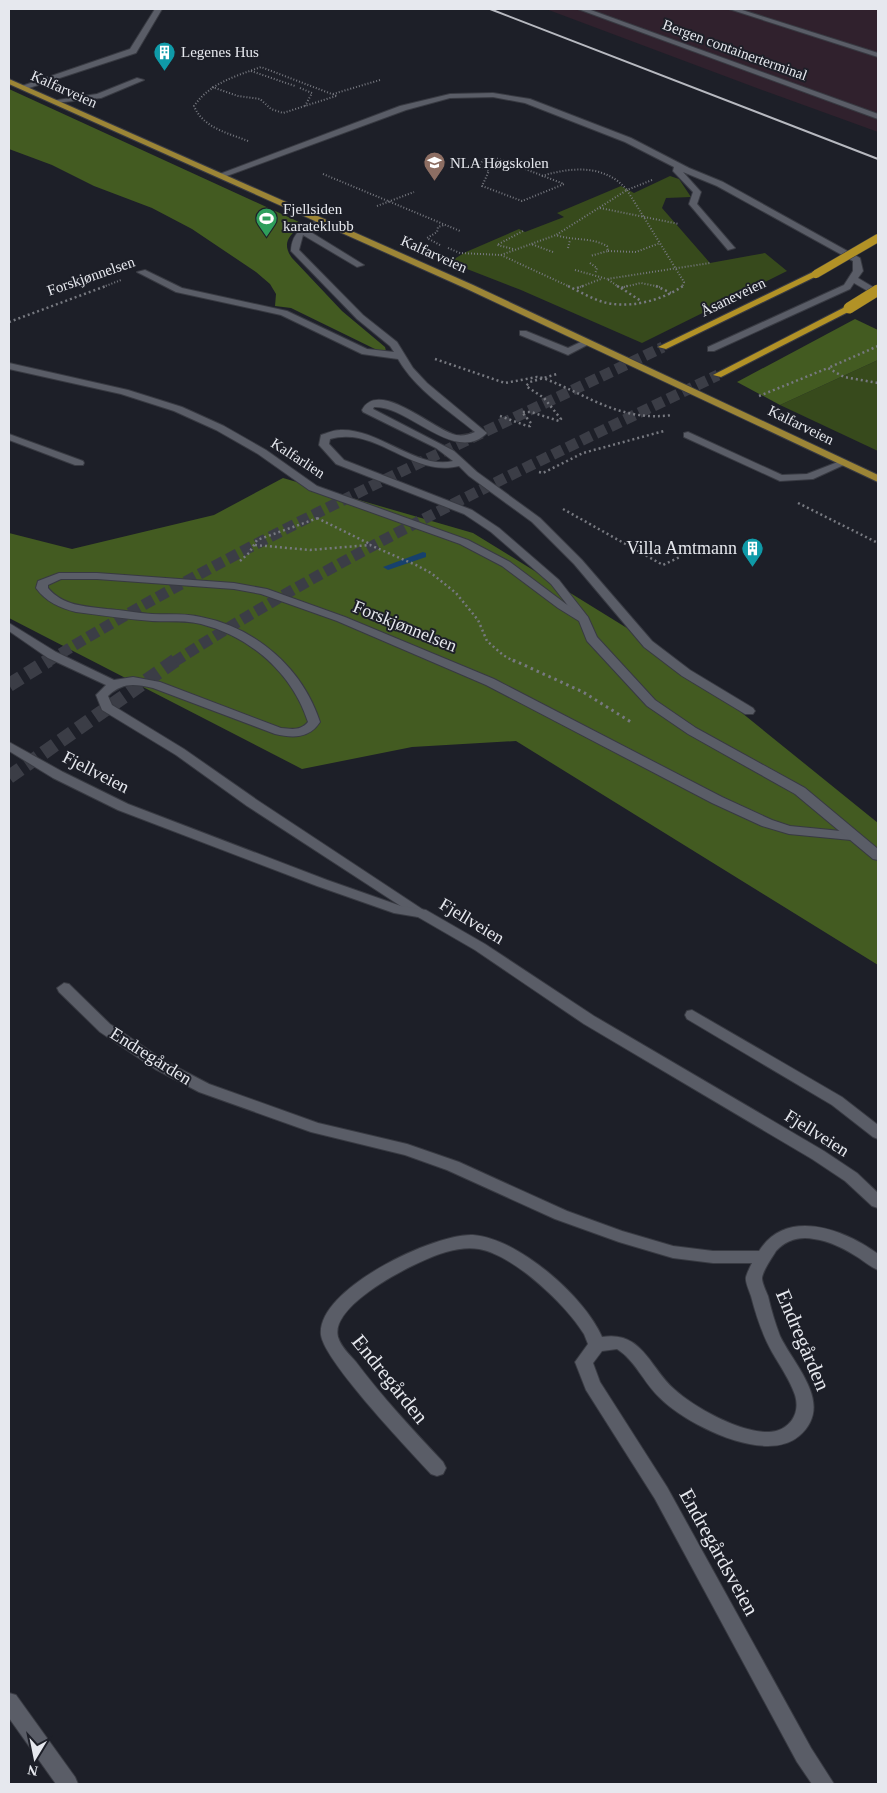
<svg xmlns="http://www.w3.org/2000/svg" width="887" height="1793" font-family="'Times New Roman',serif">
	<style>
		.industrial { fill: #30212d }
		.green { fill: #374a1c }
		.forest { fill: #435b21 }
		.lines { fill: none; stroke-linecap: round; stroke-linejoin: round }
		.stream { fill: #17416d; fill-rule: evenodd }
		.trunk-tunnel-far1 { stroke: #3b3d46; stroke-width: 11; stroke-dasharray: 11 5; stroke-linecap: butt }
		.trunk-tunnel { stroke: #3b3d46; stroke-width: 14; stroke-dasharray: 14 7; stroke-linecap: butt }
		.service-casing { stroke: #383a42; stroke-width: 2 }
		.minor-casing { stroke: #383a42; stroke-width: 2 }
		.tertiary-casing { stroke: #383a42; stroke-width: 2 }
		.primary-casing { stroke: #383a42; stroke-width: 2 }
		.trunk-casing { stroke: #383a42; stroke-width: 2 }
		.path-far2 { stroke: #777980; stroke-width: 2; stroke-dasharray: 1 2; stroke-linecap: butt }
		.path-far1 { stroke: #777980; stroke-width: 2.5; stroke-dasharray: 2 3; stroke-linecap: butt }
		.path { stroke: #777980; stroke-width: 3; stroke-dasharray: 2.5 4; stroke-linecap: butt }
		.service { fill: #5a5d67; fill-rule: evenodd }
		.minor { fill: #5a5d67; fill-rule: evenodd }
		.tertiary { fill: #5a5d67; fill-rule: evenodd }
		.primary { fill: #9c8536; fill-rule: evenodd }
		.trunk { fill: #b29226; fill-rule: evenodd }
		.rail { stroke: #b7b9c0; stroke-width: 2 }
		.trunk-bridge-far1-casing { stroke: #383a42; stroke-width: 9; stroke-linecap: butt }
		.trunk-bridge-casing { stroke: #383a42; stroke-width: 12; stroke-linecap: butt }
		.trunk-bridge-far1 { stroke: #b29226; stroke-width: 8 }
		.trunk-bridge { stroke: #b29226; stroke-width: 11 }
		.labels { text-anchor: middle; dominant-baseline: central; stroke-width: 4; stroke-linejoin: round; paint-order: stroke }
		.far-street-label { font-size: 15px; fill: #e6e8ee; stroke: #1d1f28 }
		.far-poi-label { font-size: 15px; fill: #e6e8ee; stroke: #1d1f28; text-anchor: start }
		.poi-label { font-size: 18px; fill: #e6e8ee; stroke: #1d1f28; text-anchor: end }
		.street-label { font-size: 18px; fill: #e6e8ee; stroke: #1d1f28 }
		.near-street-label { font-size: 21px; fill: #e6e8ee; stroke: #1d1f28 }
	</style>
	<rect width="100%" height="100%" fill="#1d1f28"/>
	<path class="industrial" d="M546,9H878V132L765,91Z"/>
	<g class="green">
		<path d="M670,176L679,179L691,197L666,198L662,208L710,263L765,253L787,271L642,343L521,290L449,262L466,252L519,229L525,232L564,217L557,213L621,186L634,193Z"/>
		<path d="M878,360V451L780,405Z"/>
	</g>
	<g class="forest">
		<path d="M9,89L299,222L300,227C288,236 282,244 292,258L342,311L385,347L386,351H379L291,308L275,306L276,294L270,284L256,272L192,229L152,208L94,186L52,165L9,149Z"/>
		<path d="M855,319L878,330V360L780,405L737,382Z"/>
		<path d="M283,478L473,533L669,654L878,823V965L516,741L412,747L302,769L9,618V533L72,549L214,515Z"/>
	</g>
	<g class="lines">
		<path class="stream" d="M423,552L426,553V557L388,570L383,567Z"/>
		<g class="trunk-tunnel-far1">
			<path d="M47,662C244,540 455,447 663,347"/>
			<path d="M174,662C347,550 533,464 718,375"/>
		</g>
		<g class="trunk-tunnel">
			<path d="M9,685L49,660"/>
			<path d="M9,777L176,660"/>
		</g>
		<defs>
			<g id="service">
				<path d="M578,9H588L878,114V119Z"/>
				<path d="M729,9H739L878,53V57Z"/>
				<path d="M137,78L144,80L101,98L55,103L51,101L97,94Z"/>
				<path d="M493,93L530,99L631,138L689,168L723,182L860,258L863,271L858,278L878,290V297L854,283L850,289L714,351H708V347L844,285L853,271V261L717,186L683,172L701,192L697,204L735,248L728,250L689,204L693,192L673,171L674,167L625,142L525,103L493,97L450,98L406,110L224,177L217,175L400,106L450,94Z"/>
				<path d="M321,219L328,221L309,231L364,265L357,267L303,235L299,250L363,315L397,342L413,368L427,383L487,433C455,465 408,405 374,407L373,409L454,451L477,472L540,518L582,560L652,641L690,670L753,708L755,711L753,714H745L682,676L644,647L574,564L532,522L469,476L459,466C412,478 376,425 330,439L329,444L344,460L472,510L499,528L559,580L588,617V621H580L551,584L491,532L464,514L336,464L319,445L321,435C327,433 334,430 340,430C379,428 417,470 453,461L436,448L363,412L362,410C378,378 434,430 456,435C463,436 468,435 475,432C448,410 415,389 398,359L362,354L281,315L176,292L137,272L145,270L182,288L287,311L367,349L394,352L390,346L357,319L291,251C292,231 304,226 321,219Z"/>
				<path d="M520,331H526L568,348L585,340L593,342L568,355L520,335Z"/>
				<path d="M688,432L782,475L807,474L843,460L848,463L813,479L780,481L684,437V433Z"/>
				<path d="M59,573H97L234,583L267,589L345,617L494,679L722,797L772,820L790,826L851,832L858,836L851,840L789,834L762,826L712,803L486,685L337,621L261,594L234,589L97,579H61L48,585V588C63,606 84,606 107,609C122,610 137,613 152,614C168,615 185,613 201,617C257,628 303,669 320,722C309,739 292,738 275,734L153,688C134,684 123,682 108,696L112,705L184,749L257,800L428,913L421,918L416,916L247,806L176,755L102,710L96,695L106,685L48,658L9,631V623L56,652L114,680L133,677L160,682L281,728C292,729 300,731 308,722C292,673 251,637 201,624C185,620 168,622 152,621C126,619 101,615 76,612C60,608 46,602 36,588L38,581Z"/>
			</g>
			<g id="minor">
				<path d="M155,9H162L136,53L26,89L19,87L130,49Z"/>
				<path d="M9,363L128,390L182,407L224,426L266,450L317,486L468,540L510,562L566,604L588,617L597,637L655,700L696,728L805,788L878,849V860L873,859L795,794L688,734L647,706L587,641L579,621L558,608L502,566L460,544L309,490L258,454L216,430L174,411L121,394L9,369Z"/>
				<path d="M9,434L83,461L84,463L83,465H75L9,440Z"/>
				<path d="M9,742L63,772L128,804L327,880L401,906L426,910L485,944L594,1016L824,1151L857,1173L878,1193V1208L872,1206L845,1181L812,1159L584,1024L475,950L418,917L394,913L317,886L118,810L53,778L9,751Z"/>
				<path d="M64,983L69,984L110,1024L165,1061L209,1084L318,1123L407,1144L459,1162L567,1211L622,1231L673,1246L713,1251H759C787,1207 845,1230 878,1254V1270C871,1267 865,1262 859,1258C845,1249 830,1241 814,1239C800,1236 786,1240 776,1251C772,1258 763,1270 762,1278C762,1283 766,1291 768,1296C771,1309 775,1323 780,1336C795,1367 835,1405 799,1436C766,1465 685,1424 659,1397C644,1383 635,1360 617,1349L602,1351L593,1363L600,1382L667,1487L811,1748L834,1784H812L797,1762L655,1499L586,1390L575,1362L588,1344L584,1334C566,1305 514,1255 479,1249C468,1247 457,1249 446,1252C420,1259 329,1304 338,1337C341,1347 350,1355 356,1362C383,1398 413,1430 443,1462L446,1468L443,1474L437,1476L431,1474C409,1450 324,1361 321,1335C316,1289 435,1233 473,1235C518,1238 585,1297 602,1337C642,1330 650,1368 674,1389C695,1408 740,1433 769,1432C789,1431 801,1414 795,1395C790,1380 780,1366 772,1352C762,1334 756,1315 751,1296C749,1290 745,1282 746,1277C747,1273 750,1267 752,1263H713L673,1258L619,1242L555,1219L447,1170L405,1155L311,1132L199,1092L155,1069L100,1032L59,992L57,988Z"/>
				<path d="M692,1010L842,1097L878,1125V1139L873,1137L832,1105L687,1019L685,1015L687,1011Z"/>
			</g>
			<path id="tertiary" d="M9,1693L16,1695L75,1777L78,1784H56L9,1718Z"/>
			<path id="primary" d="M9,79L473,285L878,475V482L467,289L9,84Z"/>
			<g id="trunk">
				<path d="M813,272L821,274L666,349L658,347Z"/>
				<path d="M849,305L854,308L852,310L721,377L713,375Z"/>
			</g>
		</defs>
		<use href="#service" class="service-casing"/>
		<use href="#minor" class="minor-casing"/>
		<use href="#tertiary" class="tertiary-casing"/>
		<use href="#primary" class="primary-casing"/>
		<use href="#trunk" class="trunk-casing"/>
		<g class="path-far2">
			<path d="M251,71L295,86"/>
			<path d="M212,87L238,96L260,99L271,109L283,113L336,96"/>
			<path d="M300,88L312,93L305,106"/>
			<path d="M333,94L380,80"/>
			<path d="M248,141C228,133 203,128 194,106C210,83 236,76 261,67L337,96"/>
			<path d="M485,157L499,159L564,184L522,201L482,186L489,171L479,166Z"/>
			<path d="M323,174L460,231"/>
			<path d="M542,176C571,167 605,164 627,190L556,235C573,241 591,237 607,246L608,251L590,256"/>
			<path d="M652,180L627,190L684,282L682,287"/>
			<path d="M377,206L414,192"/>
			<path d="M600,208L679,224"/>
			<path d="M440,245L427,238L437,232L438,227L444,225"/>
			<path d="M448,248L460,253L501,255L570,287"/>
			<path d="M568,248L570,240"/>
			<path d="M513,249L497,245L523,231"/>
			<path d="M608,251L636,252L660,243"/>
			<path d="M553,252L531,244L556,235"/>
			<path d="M501,255L531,244"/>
			<path d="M590,263L597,268L595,274"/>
			<path d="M575,270L607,279"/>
			<path d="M103,287L121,280"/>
			<path d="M580,287L601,279"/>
			<path d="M619,287L607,279L710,263"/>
			<path d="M624,287L641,283L660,287"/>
		</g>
		<g class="path-far1">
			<path d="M568,286C578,291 589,297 600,301C626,310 661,301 683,286"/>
			<path d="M617,286L621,288L627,286"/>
			<path d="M656,286L671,293"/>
			<path d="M577,288L583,286"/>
			<path d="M621,288L641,301"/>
			<path d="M9,322L106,286"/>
			<path d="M878,346L828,368L844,377L878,383"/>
			<path d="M435,359L505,383L537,377L543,378C590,396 620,422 673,415"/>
			<path d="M759,396L828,368"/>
			<path d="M500,416L527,426H530L531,423L522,412H531L559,421L561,419L544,398L526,386L530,382L557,374"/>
			<path d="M539,472L543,473L583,453L664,431"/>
			<path d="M798,503L878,543"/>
			<path d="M563,509L663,565L680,557"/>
			<path d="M317,518L370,544"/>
			<path d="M255,545L310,550L370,545L416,565L431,573L456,593L478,620L487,641L503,655L515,662"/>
			<path d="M240,561L249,553L257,540L318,518"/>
		</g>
		<path class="path" d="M513,660L583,692L631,722"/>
		<use href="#service" class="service"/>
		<use href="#minor" class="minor"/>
		<use href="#tertiary" class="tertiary"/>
		<use href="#primary" class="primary"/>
		<use href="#trunk" class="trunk"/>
		<path class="rail" d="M490,9L878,159"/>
		<defs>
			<path id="trunk-bridge-far1" d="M816,274L878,238"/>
			<path id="trunk-bridge" d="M849,308L878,290"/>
		</defs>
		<use href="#trunk-bridge-far1" class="trunk-bridge-far1-casing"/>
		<use href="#trunk-bridge" class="trunk-bridge-casing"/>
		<use href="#trunk-bridge-far1" class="trunk-bridge-far1"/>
		<use href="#trunk-bridge" class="trunk-bridge"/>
	</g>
	<defs>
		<symbol id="building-pin" viewBox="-11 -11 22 30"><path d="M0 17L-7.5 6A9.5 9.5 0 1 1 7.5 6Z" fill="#0f9aa8" stroke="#1d1f28"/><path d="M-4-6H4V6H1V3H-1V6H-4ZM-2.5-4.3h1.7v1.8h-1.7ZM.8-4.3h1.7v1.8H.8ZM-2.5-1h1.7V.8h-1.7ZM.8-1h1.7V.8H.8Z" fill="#fff"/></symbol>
		<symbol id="university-pin" viewBox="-11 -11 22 30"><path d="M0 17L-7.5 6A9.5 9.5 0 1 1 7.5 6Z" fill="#8d6e63" stroke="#1d1f28"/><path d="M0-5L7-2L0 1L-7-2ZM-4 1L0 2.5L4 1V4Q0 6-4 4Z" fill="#fff"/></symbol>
		<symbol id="stadium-pin" viewBox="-11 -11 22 30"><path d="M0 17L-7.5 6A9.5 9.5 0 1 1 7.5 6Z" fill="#2e9e5b" stroke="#1d1f28"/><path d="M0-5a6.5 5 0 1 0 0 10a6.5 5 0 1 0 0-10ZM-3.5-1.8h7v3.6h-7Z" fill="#fff"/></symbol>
	</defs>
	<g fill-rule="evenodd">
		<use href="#building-pin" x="152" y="40" width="25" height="34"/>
		<use href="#university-pin" x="422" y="150" width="25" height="34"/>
		<use href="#stadium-pin" x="254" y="206" width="25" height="34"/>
		<use href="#building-pin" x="740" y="536" width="25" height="34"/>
	</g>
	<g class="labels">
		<g class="far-street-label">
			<text transform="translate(735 50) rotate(20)">Bergen containerterminal</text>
			<text transform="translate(64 89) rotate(24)">Kalfarveien</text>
			<text transform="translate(434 254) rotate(24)">Kalfarveien</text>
			<text transform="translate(91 276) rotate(-19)">Forskjønnelsen</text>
			<text transform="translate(733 297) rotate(-26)">Åsaneveien</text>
			<text transform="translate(801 425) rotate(26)">Kalfarveien</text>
			<text transform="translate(298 458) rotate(33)">Kalfarlien</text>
		</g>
		<g class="far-poi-label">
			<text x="181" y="52">Legenes Hus</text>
			<text x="450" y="163">NLA Høgskolen</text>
			<text x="283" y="209">Fjellsiden<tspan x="283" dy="17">karateklubb</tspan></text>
		</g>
		<g class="poi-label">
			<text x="737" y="548">Villa Amtmann</text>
		</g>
		<g class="street-label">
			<text transform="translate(405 626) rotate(22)">Forskjønnelsen</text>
			<text transform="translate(96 772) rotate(27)">Fjellveien</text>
			<text transform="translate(472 921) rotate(31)">Fjellveien</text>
			<text transform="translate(151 1056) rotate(32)">Endregården</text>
			<text transform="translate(817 1133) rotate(32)">Fjellveien</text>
		</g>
		<g class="near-street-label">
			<text transform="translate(803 1340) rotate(67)">Endregården</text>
			<text transform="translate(390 1379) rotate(51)">Endregården</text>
			<text transform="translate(719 1552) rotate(61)">Endregårdsveien</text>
		</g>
	</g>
	<rect width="887" height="1793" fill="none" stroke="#e6e8ee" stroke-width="20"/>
	<g transform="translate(35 1758) rotate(190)" stroke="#1d1f28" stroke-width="4" paint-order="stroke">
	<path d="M0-4L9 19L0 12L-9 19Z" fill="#e6e8ee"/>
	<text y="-8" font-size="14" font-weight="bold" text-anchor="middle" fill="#e6e8ee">N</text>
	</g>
</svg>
